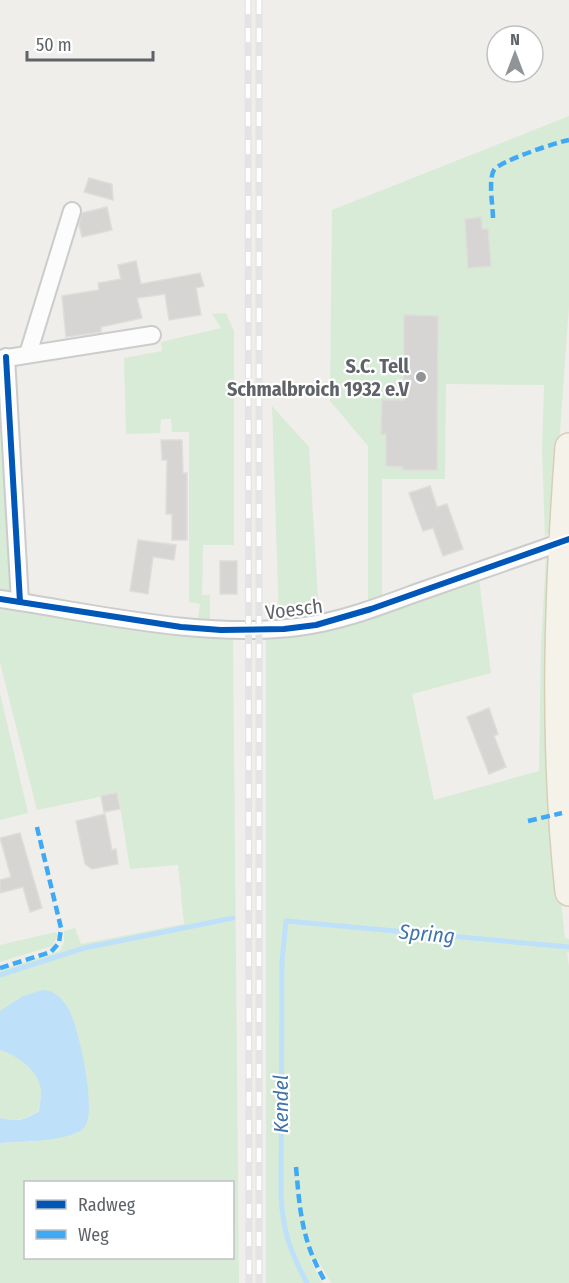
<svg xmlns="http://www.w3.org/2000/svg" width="569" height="1283" font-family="'Fira Sans Condensed',sans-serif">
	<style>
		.green { fill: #d8ebd6; fill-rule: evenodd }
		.water { fill: #bfe0f9 }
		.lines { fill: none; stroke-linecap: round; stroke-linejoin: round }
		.stream { stroke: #bfe0f9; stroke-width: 5 }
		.building { fill: #d6d5d3; stroke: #deddd9; stroke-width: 1.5 }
		.minor-casing { stroke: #cbcccc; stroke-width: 20 }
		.primary-casing { stroke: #d7ceb8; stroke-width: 30 }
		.minor { stroke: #fdfcfc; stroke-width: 16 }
		.primary { stroke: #f4f2e9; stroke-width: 27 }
		.rail-casing { stroke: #e4e4e4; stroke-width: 7 }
		.rail { stroke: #fff; stroke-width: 4.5; stroke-dasharray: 14; stroke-linecap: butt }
		.quiet { stroke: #3fa9f5; stroke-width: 4.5; stroke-dasharray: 9 4.5; stroke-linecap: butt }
		.cycleway-casing { stroke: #fff; stroke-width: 10 }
		.cycleway { stroke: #0057b8; stroke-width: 6 }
		.poi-dot { fill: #919496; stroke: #fff; stroke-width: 2 }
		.labels { text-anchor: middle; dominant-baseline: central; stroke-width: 4.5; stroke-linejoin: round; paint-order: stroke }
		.poi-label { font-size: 20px; font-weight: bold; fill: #5f6368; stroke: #fff; text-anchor: end }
		.street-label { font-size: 20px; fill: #5f6368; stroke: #fff }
		.water-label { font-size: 21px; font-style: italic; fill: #4174aa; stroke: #fff }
	</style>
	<rect width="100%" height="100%" fill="#efeeea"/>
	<g class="green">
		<path d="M569,116V307L553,527L545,537L542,451L544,385L446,384L445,479H382V595L368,600V446L330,401L332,210Z"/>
		<path d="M226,313L234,331V545H203L202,595H210V620L198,619L200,604L189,602V432H172L171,419H161L160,433L126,434L124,358L162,351L161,342L221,328L212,314Z"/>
		<path d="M0,365L14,592L0,590Z"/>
		<path d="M272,406L309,447L319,614L279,620Z"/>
		<path d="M546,556L555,563L558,875L565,938L569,939V952L567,953L569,966V1283H331L317,1259H310L322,1283H266V639L302,635L479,579L491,673L412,694L434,800L539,771L541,646Z"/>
		<path d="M0,608L114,623L193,637L233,639L239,1283H0V1143L29,1142L76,1134L4,1009L0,1011V970L60,951L64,942V931L75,928L81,944L184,924L178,865L130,869L118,793L37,810L0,662ZM26,1182H232V1258H26Z"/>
		<path d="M0,693L28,813L0,820Z"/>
		<path d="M56,932L58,935L52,946L0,962V945Z"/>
		<path d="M0,1050C18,1056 39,1069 41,1090C41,1097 40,1104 39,1110C24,1120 18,1122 0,1118Z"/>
	</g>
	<path class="water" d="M43,990C56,990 65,1002 70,1012C79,1030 98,1113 84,1128C72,1141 19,1142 0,1143V1118C18,1122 23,1121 39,1111C40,1104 41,1097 41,1091C39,1070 18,1056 0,1050V1011L23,996Z"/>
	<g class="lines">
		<g class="stream">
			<path d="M0,975L84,948L233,918"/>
			<path d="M307,1283C290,1251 283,1232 281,1196L282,961L286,921L569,947"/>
		</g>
	</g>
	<g class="building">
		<path d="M89,178L112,184L113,200L84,192Z"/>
		<path d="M107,207L112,230L82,237L79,224L82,213Z"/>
		<path d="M481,217L482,229H488L491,266L468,268L465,219Z"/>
		<path d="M136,261L141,284L200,273L204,286L196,288L201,315L169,320L165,294L137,298L142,318L101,327V332L66,337L62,296L99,290L98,283L121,279L118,265Z"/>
		<path d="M404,315L438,316L437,470H403V467L386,466V434H381L382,400H404Z"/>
		<path d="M161,440H182L183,473H187V540H172V514H166L167,460H162Z"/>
		<path d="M430,486L437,507L447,504L463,549L443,556L433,528L423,531L409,493Z"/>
		<path d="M138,540L176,545L174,560L153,557L148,594L130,591Z"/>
		<rect x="220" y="561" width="17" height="33"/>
		<path d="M489,708L498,734L494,736L506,767L489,774L467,717Z"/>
		<path d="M117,793L120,809L104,812L101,796Z"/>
		<path d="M105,814L112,850L116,849L118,864L92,869L85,864L76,821Z"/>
		<path d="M20,833L42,908L30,912L23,887L0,893V880L11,877L0,838Z"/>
	</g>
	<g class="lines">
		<defs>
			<g id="minor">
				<path d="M28,354L72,211"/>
				<path d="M6,357L20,602"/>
				<path d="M0,359L152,335"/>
				<path d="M0,599C95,613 202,639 298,627C339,622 378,607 416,593C465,576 514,559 562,542"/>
			</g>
			<path id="primary" d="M569,447C558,595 553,744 569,892"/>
		</defs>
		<use href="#minor" class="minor-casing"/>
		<use href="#primary" class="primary-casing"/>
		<use href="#minor" class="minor"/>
		<use href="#primary" class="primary"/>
		<defs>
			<g id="rail">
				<path d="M248,0L249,1283"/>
				<path d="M259,0V1283"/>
			</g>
		</defs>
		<use href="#rail" class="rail-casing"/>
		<use href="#rail" class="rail"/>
		<g class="quiet">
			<path d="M493,218C493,207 488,179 494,170C500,161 557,142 569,140"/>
			<path d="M528,821L562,813"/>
			<path d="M0,968L51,952L59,943L61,928L36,823"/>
			<path d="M296,1167C300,1213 302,1242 326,1283"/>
		</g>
		<defs>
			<g id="cycleway">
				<path d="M6,357L20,602"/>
				<path d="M0,599L181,627L221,630L284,629L316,625L371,609L569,539"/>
			</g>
		</defs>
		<use href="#cycleway" class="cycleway-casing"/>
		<use href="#cycleway" class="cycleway"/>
	</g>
	<circle class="poi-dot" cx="421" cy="377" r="6"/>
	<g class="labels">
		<g class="poi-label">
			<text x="409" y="366">S.C. Tell<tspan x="409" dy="23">Schmalbroich 1932 e.V</tspan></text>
		</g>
		<g class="street-label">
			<text transform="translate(294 609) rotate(-7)">Voesch</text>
		</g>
		<g class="water-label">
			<text transform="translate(427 934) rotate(5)">Spring</text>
			<text transform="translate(281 1104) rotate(-90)">Kendel</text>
		</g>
	</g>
	<rect x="24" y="1181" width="210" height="78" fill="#ffffff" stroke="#bfc1c3" stroke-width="1.5"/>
	<rect x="36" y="1200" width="30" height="9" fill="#0057b8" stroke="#bfc1c3" stroke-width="1.5"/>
	<text x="78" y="1211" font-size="18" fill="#5f6368">Radweg</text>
	<rect x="36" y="1230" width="30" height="9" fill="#3fa9f5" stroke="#bfc1c3" stroke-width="1.5"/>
	<text x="78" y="1241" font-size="18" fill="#5f6368">Weg</text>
	<g transform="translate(515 54)"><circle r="28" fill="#ffffff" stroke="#bfc1c3" stroke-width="1.5"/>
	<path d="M0-4.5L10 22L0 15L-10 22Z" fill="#919496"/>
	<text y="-9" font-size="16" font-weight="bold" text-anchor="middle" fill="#5f6368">N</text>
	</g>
	<path d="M27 51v9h126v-9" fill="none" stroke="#5f6368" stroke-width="3"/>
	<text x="36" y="51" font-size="18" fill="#5f6368" stroke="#ffffff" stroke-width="4.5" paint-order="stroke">50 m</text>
</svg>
